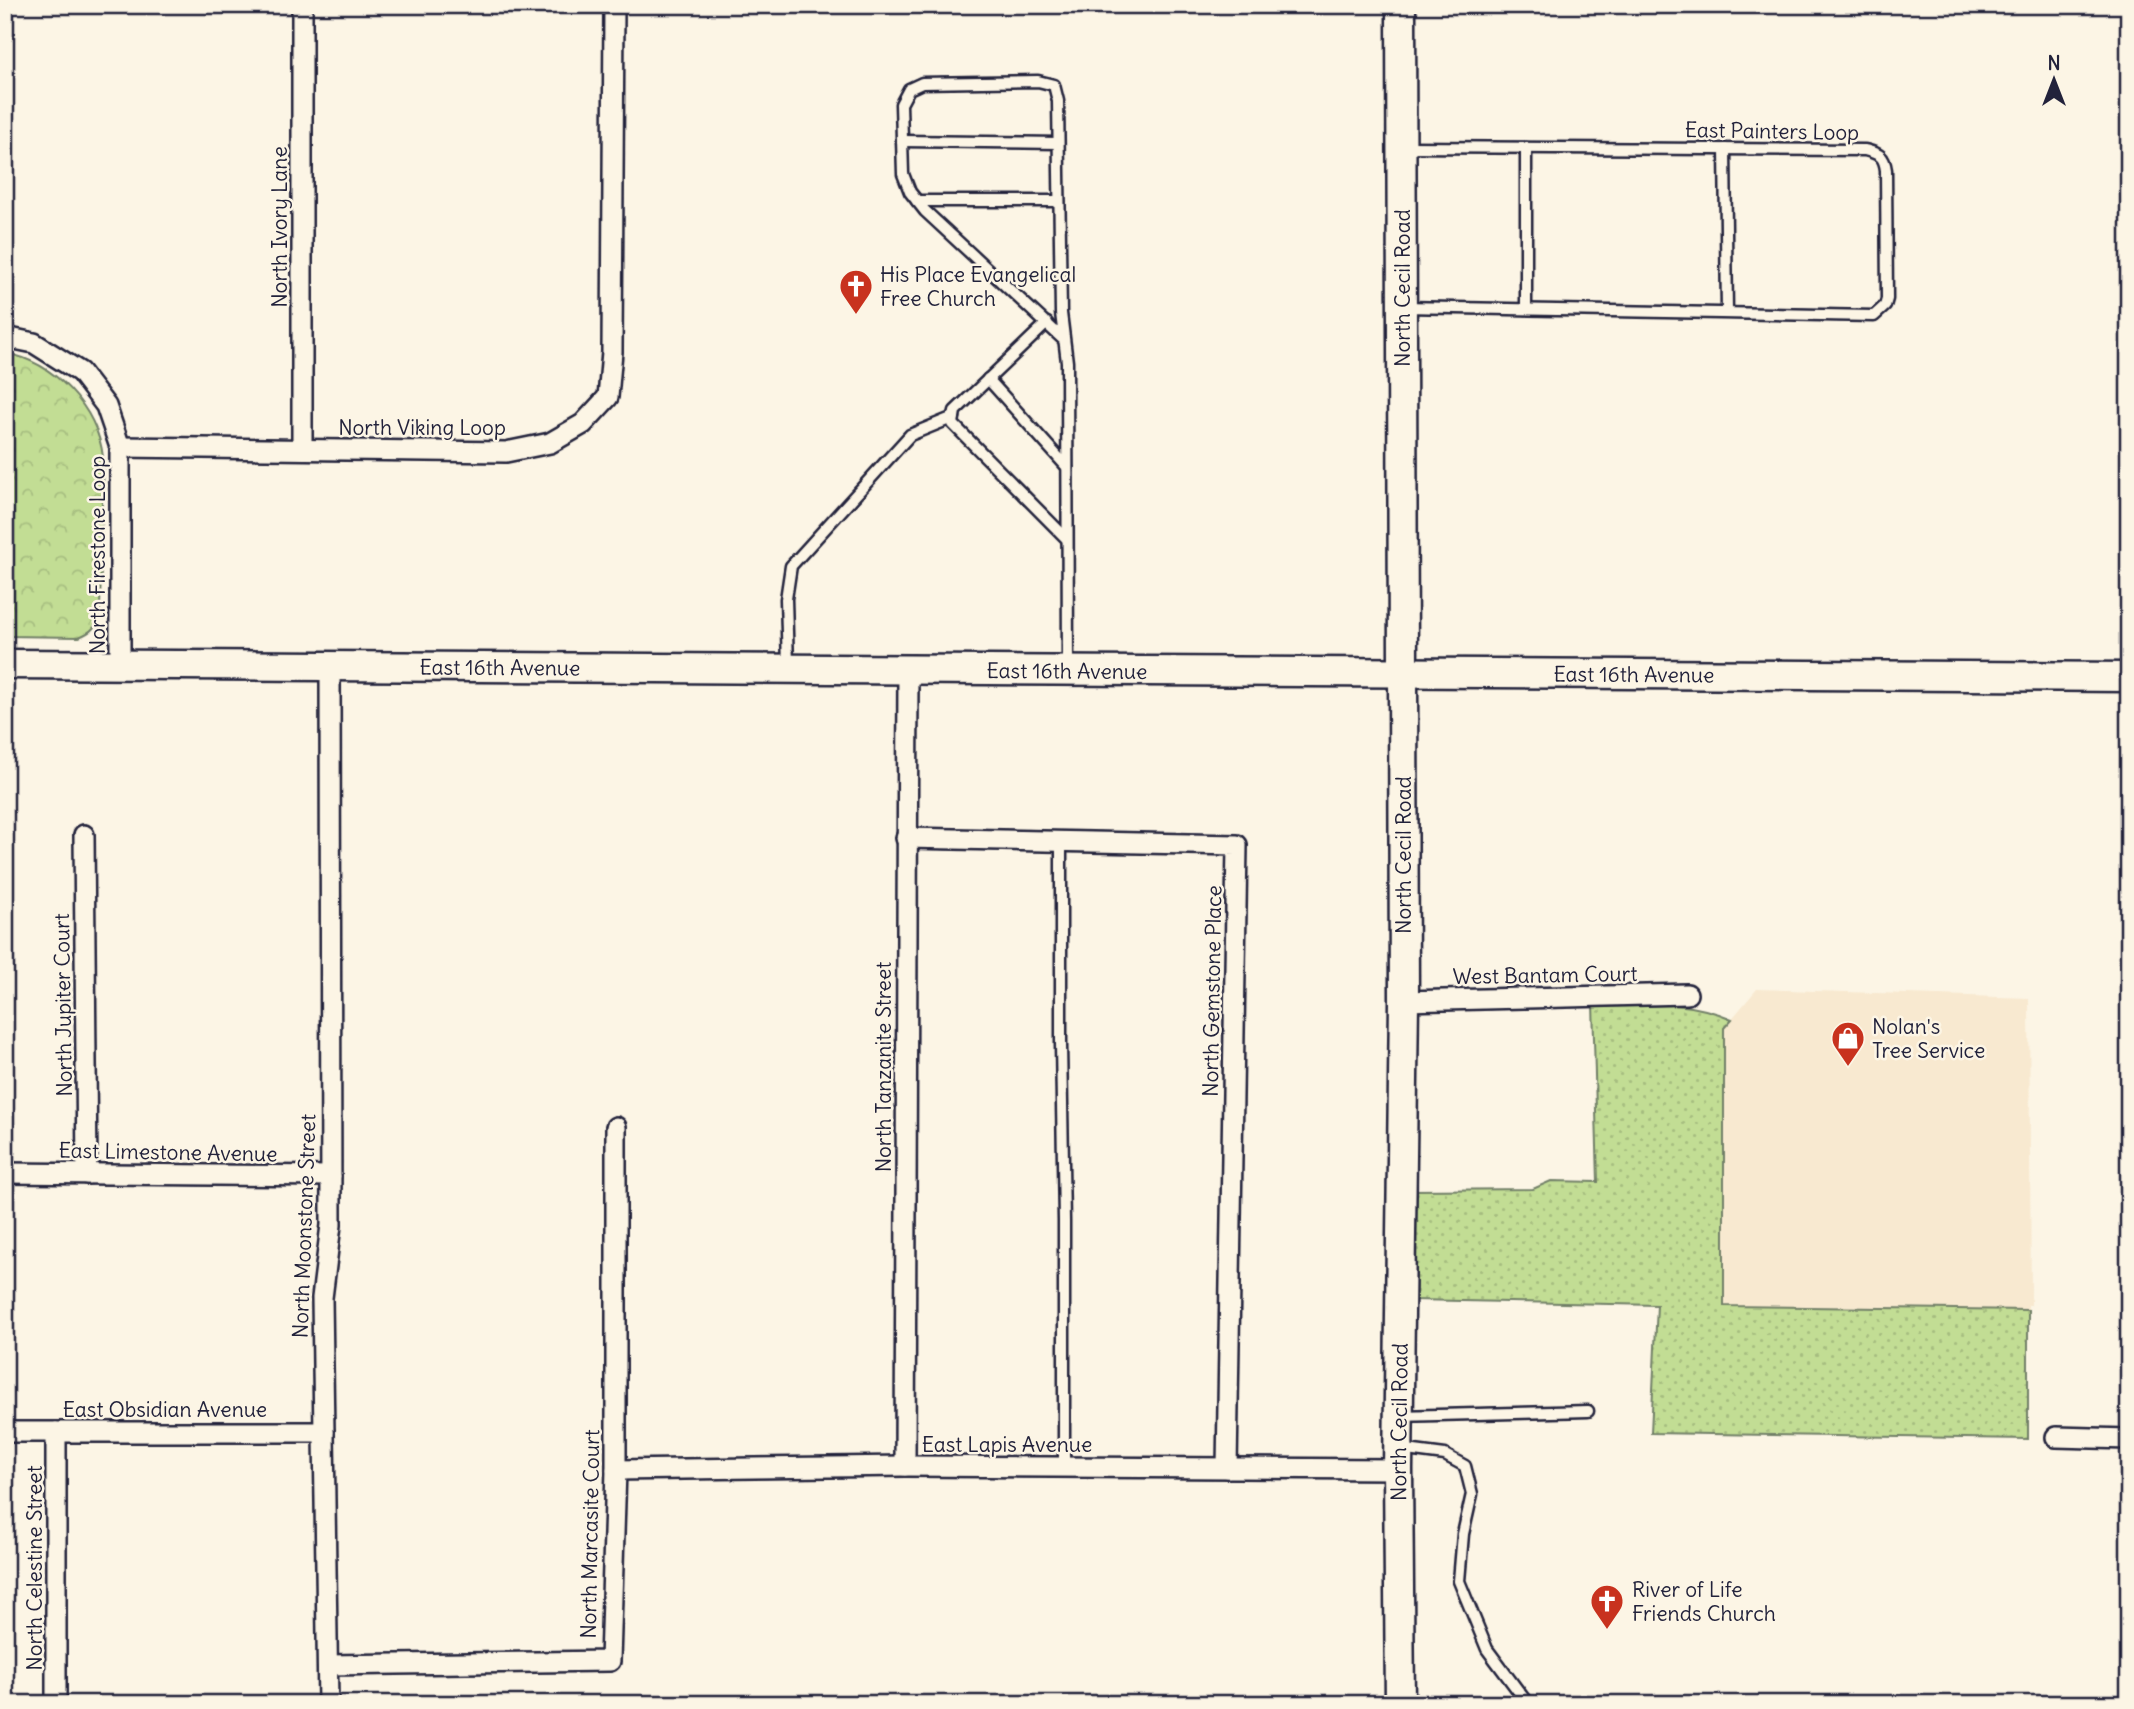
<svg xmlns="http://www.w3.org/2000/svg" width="2134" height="1709" font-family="Delius,sans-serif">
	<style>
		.built { fill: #f8e9d0 }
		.grass { fill: url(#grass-dots); stroke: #728068; stroke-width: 2 }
		.forest { fill: url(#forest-crowns); stroke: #728068; stroke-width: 2 }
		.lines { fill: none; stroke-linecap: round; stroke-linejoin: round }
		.lane-casing { stroke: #22223b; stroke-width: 15 }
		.street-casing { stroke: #22223b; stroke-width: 24 }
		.secondary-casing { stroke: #22223b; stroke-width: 33 }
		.lane { stroke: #fcf5e5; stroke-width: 10 }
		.street { stroke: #fcf5e5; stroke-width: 19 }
		.secondary { stroke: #fcf5e5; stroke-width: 28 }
		.labels { text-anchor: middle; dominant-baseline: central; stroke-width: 5; stroke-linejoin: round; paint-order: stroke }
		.street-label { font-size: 21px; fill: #22223b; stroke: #fcf5e5 }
		.poi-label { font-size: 21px; fill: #22223b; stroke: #fcf5e5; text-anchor: start }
	</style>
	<defs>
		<pattern id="grass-dots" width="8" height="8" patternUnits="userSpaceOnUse" patternTransform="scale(1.75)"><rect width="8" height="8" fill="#c2dd94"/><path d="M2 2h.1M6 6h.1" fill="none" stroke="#a6bd80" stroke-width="1.8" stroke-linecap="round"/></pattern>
		<pattern id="forest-crowns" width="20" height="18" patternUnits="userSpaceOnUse" patternTransform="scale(1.75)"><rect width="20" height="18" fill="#c2dd94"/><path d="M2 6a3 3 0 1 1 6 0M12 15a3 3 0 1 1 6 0" fill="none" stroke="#a6bd80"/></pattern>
	</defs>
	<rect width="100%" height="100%" fill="#fcf5e5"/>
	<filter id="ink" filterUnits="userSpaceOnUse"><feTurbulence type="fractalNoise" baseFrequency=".0143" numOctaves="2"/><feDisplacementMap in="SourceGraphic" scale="14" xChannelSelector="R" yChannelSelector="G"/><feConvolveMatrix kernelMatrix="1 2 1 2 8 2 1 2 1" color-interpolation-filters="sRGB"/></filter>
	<g filter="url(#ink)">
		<path class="built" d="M1757,989L2029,998L2031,1305H2028V1310L1724,1307V1028Z"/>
		<path class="grass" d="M1593,1003C1640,1003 1688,1000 1732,1019L1724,1028V1306L2028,1310V1439L1651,1433L1657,1305L1414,1300L1412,1190L1533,1189L1551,1181L1598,1182Z"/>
		<path class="forest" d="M5,353C54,362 97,407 103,457C105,473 102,490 102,506C101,542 101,578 100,614C96,627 92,632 79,637L5,636Z"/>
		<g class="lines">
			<defs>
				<g id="lane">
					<path d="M902,141L1058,143"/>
					<path d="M1526,148V309"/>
					<path d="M1725,149L1727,312"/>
					<path d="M917,201H1059"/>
					<path d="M1403,307L1874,316L1885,306L1887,299L1886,170C1884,155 1879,154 1865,150L1404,147"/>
					<path d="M1047,323L955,411L953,424L1067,539"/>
					<path d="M1064,340L925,211L910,192L903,174L901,104L909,89L922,83L1038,81L1054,85L1058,101L1061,313L1067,362L1068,667"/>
					<path d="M988,379L1067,467"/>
					<path d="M788,665L786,599L791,566L910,435L954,417"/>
					<path d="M1061,841V1044L1064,1221V1467"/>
					<path d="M1399,1416L1588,1411"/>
					<path d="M1399,1449L1445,1455L1465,1466L1472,1494L1463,1534L1459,1581L1487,1649L1528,1704"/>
				</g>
				<g id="street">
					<path d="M5,337L34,343L80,372L106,406L120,447V665"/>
					<path d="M120,447L506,452L550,443L583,424L608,397L612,352L614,5"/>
					<path d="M302,449V5"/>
					<path d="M84,835L87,1174"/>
					<path d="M906,838L1237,845L1227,1468"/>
					<path d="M1404,1001L1687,994"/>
					<path d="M5,1173L331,1176"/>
					<path d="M5,1432H324"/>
					<path d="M2056,1437L2129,1439"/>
					<path d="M905,1466L908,670"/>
					<path d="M616,1470L905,1466L1398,1469"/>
					<path d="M328,1665L610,1661L616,1470V1127"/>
					<path d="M56,1704V1432"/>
					<path d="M328,1704L322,1298L331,1225L330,666"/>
				</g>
				<g id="secondary">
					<path id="s1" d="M5,664L2129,677"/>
					<path id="s2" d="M1400,1704L1398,1469L1404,1001L1401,5"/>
				</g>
			</defs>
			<use href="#lane" class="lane-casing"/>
			<use href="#street" class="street-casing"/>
			<use href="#secondary" class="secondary-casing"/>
			<use href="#lane" class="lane"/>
			<use href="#street" class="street"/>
			<use href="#secondary" class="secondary"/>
		</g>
	</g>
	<defs>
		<symbol id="church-pin" viewBox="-11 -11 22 30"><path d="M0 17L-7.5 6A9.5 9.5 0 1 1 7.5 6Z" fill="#c8321e" stroke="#fcf5e5"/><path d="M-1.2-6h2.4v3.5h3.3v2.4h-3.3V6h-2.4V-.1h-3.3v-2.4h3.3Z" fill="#fff"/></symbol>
		<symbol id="shop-pin" viewBox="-11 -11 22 30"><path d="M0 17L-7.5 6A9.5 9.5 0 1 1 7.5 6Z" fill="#c8321e" stroke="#fcf5e5"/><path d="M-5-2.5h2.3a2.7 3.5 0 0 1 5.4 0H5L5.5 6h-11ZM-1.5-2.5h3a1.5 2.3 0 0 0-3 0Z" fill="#fff"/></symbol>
	</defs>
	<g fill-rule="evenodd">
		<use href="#church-pin" x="837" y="267" width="38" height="52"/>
		<use href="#shop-pin" x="1829" y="1019" width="38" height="52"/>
		<use href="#church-pin" x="1588" y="1582" width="38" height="52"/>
	</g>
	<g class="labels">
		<g class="street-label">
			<text transform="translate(1772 131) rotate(1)">East Painters Loop</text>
			<text transform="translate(279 227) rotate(-90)">North Ivory Lane</text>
			<text transform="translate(1402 288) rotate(-90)">North Cecil Road</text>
			<text x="422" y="427">North Viking Loop</text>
			<text transform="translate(97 555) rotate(-90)">North Firestone Loop</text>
			<text stroke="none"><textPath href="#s1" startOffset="495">East 16th Avenue</textPath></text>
			<text stroke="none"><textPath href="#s1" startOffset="1062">East 16th Avenue</textPath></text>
			<text stroke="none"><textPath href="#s1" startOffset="1629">East 16th Avenue</textPath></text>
			<text transform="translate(1403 855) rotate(-90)">North Cecil Road</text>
			<text transform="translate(1545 975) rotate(-1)">West Bantam Court</text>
			<text transform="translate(1212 991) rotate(-89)">North Gemstone Place</text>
			<text transform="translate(63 1005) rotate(-91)">North Jupiter Court</text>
			<text transform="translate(883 1067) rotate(-90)">North Tanzanite Street</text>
			<text transform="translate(168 1152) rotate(1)">East Limestone Avenue</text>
			<text transform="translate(304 1226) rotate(-88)">North Moonstone Street</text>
			<text x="165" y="1409">East Obsidian Avenue</text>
			<text stroke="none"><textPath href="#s2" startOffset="282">North Cecil Road</textPath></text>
			<text x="1007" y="1444">East Lapis Avenue</text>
			<text transform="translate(590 1534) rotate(-89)">North Marcasite Court</text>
			<text transform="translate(34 1568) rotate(-90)">North Celestine Street</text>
		</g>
		<g class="poi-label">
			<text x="880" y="274">His Place Evangelical<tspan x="880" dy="24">Free Church</tspan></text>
			<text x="1872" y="1026">Nolan's<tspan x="1872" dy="24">Tree Service</tspan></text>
			<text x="1632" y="1589">River of Life<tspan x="1632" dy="24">Friends Church</tspan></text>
		</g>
	</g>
	<rect width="2134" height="1709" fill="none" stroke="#fcf5e5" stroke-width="28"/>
	<rect x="14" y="14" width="2106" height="1681" fill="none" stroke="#22223b" stroke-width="2.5" filter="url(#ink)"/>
	<g transform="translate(2054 80)" stroke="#fcf5e5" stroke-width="5" paint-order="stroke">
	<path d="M0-5L12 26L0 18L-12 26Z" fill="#22223b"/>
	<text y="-10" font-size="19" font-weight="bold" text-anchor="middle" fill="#22223b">N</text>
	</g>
</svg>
